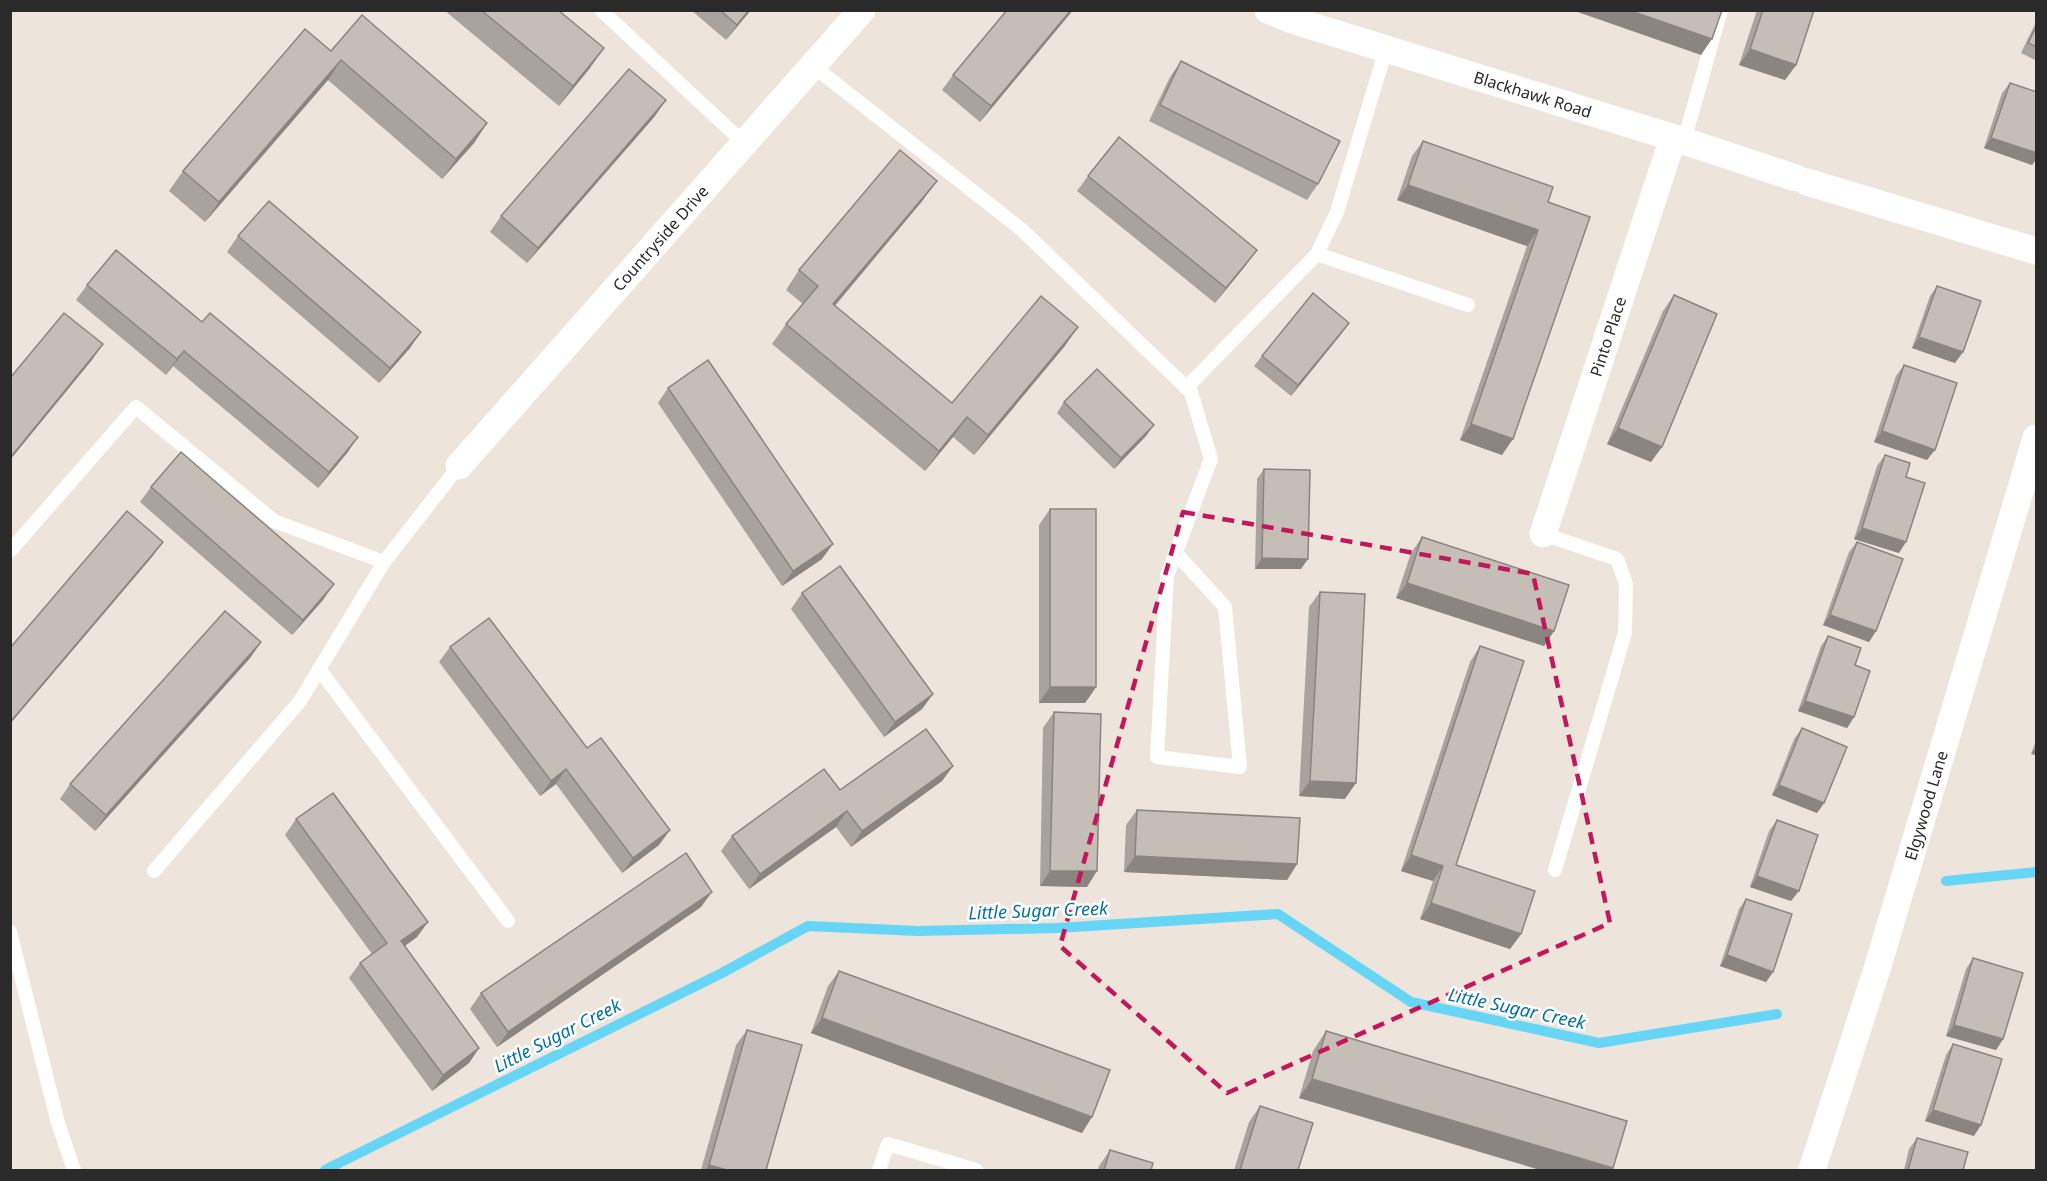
<svg xmlns="http://www.w3.org/2000/svg" width="2047" height="1181" font-family="'Noto Sans',sans-serif">
	<style>
		.lines { fill: none; stroke-linecap: round; stroke-linejoin: round }
		.stream { stroke: #67d5f5; stroke-width: 10 }
		.lane { stroke: #fff; stroke-width: 14 }
		.street { stroke: #fff; stroke-width: 27 }
		.wall { fill: #a9a39d }
		.shaded-wall { fill: #8a8580 }
		.building { fill: #c5beb7; stroke: #8a8580; stroke-width: 1.5 }
		.marked { fill: none; stroke: #c2185b; stroke-width: 4.5; stroke-dasharray: 12 8; stroke-linejoin: round }
		.labels { text-anchor: middle; dominant-baseline: central; stroke-width: 5; stroke-linejoin: round; paint-order: stroke }
		.street-label { font-size: 16px; fill: #2a2a2a; stroke: #fff }
		.water-label { font-size: 18px; font-style: italic; fill: #0672a1; stroke: #fff }
	</style>
	<rect width="100%" height="100%" fill="#ede4db"/>
	<g class="lines">
		<g class="stream">
			<path d="M1946,881L2036,872"/>
			<path d="M325,1170L722,973L808,926L918,931L1057,928L1278,914L1411,1002L1599,1043L1777,1014"/>
		</g>
		<g class="lane">
			<path d="M601,10L745,144"/>
			<path d="M813,66L1021,229L1191,392L1211,459L1167,576L1157,757L1240,767L1225,607L1175,552"/>
			<path d="M1684,141L1721,10"/>
			<path d="M1317,254L1468,305"/>
			<path d="M1186,388L1317,254L1337,212L1386,49"/>
			<path d="M1543,534L1617,559L1626,584L1625,633L1555,870"/>
			<path d="M10,551L136,407L274,521L384,562L459,466"/>
			<path d="M319,669L508,921"/>
			<path d="M154,871L300,701L384,562"/>
			<path d="M10,932L58,1123L74,1170"/>
			<path d="M879,1170L888,1144L976,1170"/>
		</g>
		<g class="street">
			<path id="s1" d="M1268,10L1292,20L1684,141L1796,178"/>
			<path d="M1807,182L2036,251"/>
			<path id="s2" d="M459,466L862,10"/>
			<path id="s3" d="M1543,534L1673,138"/>
			<path id="s4" d="M1812,1170L1877,969L2036,438"/>
		</g>
	</g>
	<g class="wall">
		<path d="M444,10H558L590,68L559,106Z"/>
		<path d="M691,10H751L726,40Z"/>
		<path d="M1007,10H1073L980,122L942,90L953,75Z"/>
		<path d="M1757,10H1814L1796,65L1785,80L1739,65Z"/>
		<path d="M2037,20V61L2021,53Z"/>
		<path d="M331,51L487,123L474,143L442,179L328,80L205,222L169,191L183,171Z"/>
		<path d="M1181,61L1318,184L1307,200L1149,121L1170,77Z"/>
		<path d="M2010,83L2037,92V158L2032,165L1984,148L2002,93Z"/>
		<path d="M655,116L527,263L490,232L501,216Z"/>
		<path d="M1423,141L1548,202L1502,455L1460,440L1527,246L1397,200L1412,156Z"/>
		<path d="M1088,176L1246,265L1215,303L1077,191Z"/>
		<path d="M923,200L835,306L952,403L1078,327L1064,347L974,455L953,437L925,471L772,344L786,324L803,304L786,290L799,270Z"/>
		<path d="M238,236L410,348L379,383L227,252Z"/>
		<path d="M87,285L202,322L358,437L347,453L318,488L173,366L166,375L76,300Z"/>
		<path d="M1937,286L1955,363L1912,348L1930,296Z"/>
		<path d="M1674,295L1651,462L1607,444L1663,311Z"/>
		<path d="M1342,333L1291,396L1254,366L1262,356Z"/>
		<path d="M1904,365L1927,460L1874,442L1896,376Z"/>
		<path d="M668,388L822,559L782,586L658,403Z"/>
		<path d="M1064,402L1146,436L1114,469L1057,413Z"/>
		<path d="M1885,455L1906,477L1899,553L1854,539L1877,466Z"/>
		<path d="M1264,469L1301,569H1255L1257,479Z"/>
		<path d="M151,487L323,600L292,635L140,502Z"/>
		<path d="M1050,509L1096,687L1085,703H1039V525Z"/>
		<path d="M1422,537L1554,631L1544,646L1396,598L1411,553Z"/>
		<path d="M1857,542L1876,631L1869,642L1823,625L1849,552Z"/>
		<path d="M1320,592L1345,799L1299,796L1309,607Z"/>
		<path d="M802,593L933,694L922,709L884,737L791,609Z"/>
		<path d="M1828,636L1854,717L1847,728L1798,711L1821,646Z"/>
		<path d="M261,642L250,658L95,831L60,799L70,784Z"/>
		<path d="M1480,646L1456,865L1521,934L1510,949L1420,919L1433,881L1401,871L1470,662Z"/>
		<path d="M450,647L659,845L622,873L556,784L540,796L439,662Z"/>
		<path d="M1054,712L1087,887L1040,886L1043,728Z"/>
		<path d="M1802,728L1824,803L1817,813L1772,795L1794,739Z"/>
		<path d="M2037,738V755L2031,754Z"/>
		<path d="M953,766L942,781L851,847L836,827L749,889L721,851L732,836L840,790Z"/>
		<path d="M1137,810L1297,864L1287,880L1124,872L1126,825Z"/>
		<path d="M296,819L417,937L404,946L479,1048L469,1063L432,1091L349,978L360,963L372,954L285,835Z"/>
		<path d="M1777,820L1791,901L1750,887L1769,831Z"/>
		<path d="M1746,899L1773,972L1766,982L1720,966L1739,909Z"/>
		<path d="M701,907L497,1047L470,1009L481,993Z"/>
		<path d="M1973,958L2003,1039L1996,1050L1946,1036L1966,969Z"/>
		<path d="M839,971L1082,1133L811,1033L828,986Z"/>
		<path d="M747,1030L766,1170H701L736,1045Z"/>
		<path d="M1326,1031L1613,1168L1299,1098L1313,1051Z"/>
		<path d="M1953,1044L1974,1136L1925,1121L1946,1055Z"/>
		<path d="M1260,1106L1298,1170H1234L1249,1122Z"/>
		<path d="M1917,1138L1963,1170H1904L1909,1149Z"/>
		<path d="M1110,1150L1151,1170H1098L1099,1166Z"/>
	</g>
	<g class="shaded-wall">
		<path d="M749,10H751L726,40L737,25Z"/>
		<path d="M1071,10H1073L1069,15L980,122L991,106Z"/>
		<path d="M1572,10H1628L1712,39L1701,55Z"/>
		<path d="M604,48L590,68L559,106L573,86Z"/>
		<path d="M1750,49L1796,65L1785,80L1739,65Z"/>
		<path d="M341,60L328,80L205,222L219,202Z"/>
		<path d="M666,100L655,116L527,263L538,248Z"/>
		<path d="M487,123L474,143L442,179L456,159Z"/>
		<path d="M1991,138L2037,153V158L2032,165L1984,148Z"/>
		<path d="M937,181L923,200L819,324L833,304Z"/>
		<path d="M1408,185L1538,230L1527,246L1397,200Z"/>
		<path d="M1257,250L1246,265L1215,303L1226,288Z"/>
		<path d="M1349,323L1342,333L1291,396L1298,385Z"/>
		<path d="M1078,327L1064,347L974,455L988,435Z"/>
		<path d="M421,332L410,348L379,383L390,368Z"/>
		<path d="M1919,337L1963,352L1955,363L1912,348Z"/>
		<path d="M103,344L92,360L10,460V458Z"/>
		<path d="M184,351L173,366L166,375L177,359Z"/>
		<path d="M967,417L953,437L925,471L939,451Z"/>
		<path d="M1471,424L1513,439L1502,455L1460,440Z"/>
		<path d="M1154,425L1146,436L1114,469L1121,458Z"/>
		<path d="M1618,428L1662,447L1651,462L1607,444Z"/>
		<path d="M1882,431L1935,450L1927,460L1874,442Z"/>
		<path d="M358,437L347,453L318,488L329,472Z"/>
		<path d="M1862,528L1906,542L1899,553L1854,539Z"/>
		<path d="M163,542L152,557L10,724L12,720Z"/>
		<path d="M833,544L822,559L782,586L793,571Z"/>
		<path d="M1262,558L1308,559L1301,569H1255Z"/>
		<path d="M1407,583L1554,631L1544,646L1396,598Z"/>
		<path d="M334,584L323,600L292,635L303,620Z"/>
		<path d="M1830,615L1876,631L1869,642L1823,625Z"/>
		<path d="M261,642L250,658L95,831L106,815Z"/>
		<path d="M1050,687H1096L1085,703H1039Z"/>
		<path d="M933,694L922,709L884,737L895,722Z"/>
		<path d="M1805,701L1854,717L1847,728L1798,711Z"/>
		<path d="M2037,746V755L2031,754Z"/>
		<path d="M953,766L942,781L851,847L862,831Z"/>
		<path d="M566,769L556,784L540,796L551,781Z"/>
		<path d="M1310,781L1356,783L1345,799L1299,796Z"/>
		<path d="M1779,785L1824,803L1817,813L1772,795Z"/>
		<path d="M847,811L836,827L749,889L760,874Z"/>
		<path d="M670,830L659,845L622,873L633,858Z"/>
		<path d="M1411,855L1443,866L1433,881L1401,871Z"/>
		<path d="M1135,856L1297,864L1287,880L1124,872Z"/>
		<path d="M1050,871H1097L1087,887L1040,886Z"/>
		<path d="M1757,876L1799,891L1791,901L1750,887Z"/>
		<path d="M712,892L701,907L497,1047L508,1032Z"/>
		<path d="M1431,903L1521,934L1510,949L1420,919Z"/>
		<path d="M428,922L417,937L390,957L401,941Z"/>
		<path d="M1727,955L1773,972L1766,982L1720,966Z"/>
		<path d="M822,1018L1092,1117L1082,1133L811,1033Z"/>
		<path d="M1954,1025L2003,1039L1996,1050L1946,1036Z"/>
		<path d="M479,1048L469,1063L432,1091L443,1075Z"/>
		<path d="M1312,1079L1613,1168L1612,1170H1540L1299,1098Z"/>
		<path d="M1933,1110L1981,1125L1974,1136L1925,1121Z"/>
		<path d="M709,1165L727,1170H705Z"/>
	</g>
	<g class="building">
		<path d="M481,10H558L604,48L573,86Z"/>
		<path d="M720,10H749L737,25Z"/>
		<path d="M1007,10H1071L991,106L953,75Z"/>
		<path d="M1628,10H1722L1712,39Z"/>
		<path d="M1763,10H1814L1796,65L1750,49Z"/>
		<path d="M362,15L487,123L456,159L341,60L219,202L183,171L305,29L331,51Z"/>
		<path d="M2037,25V47L2028,43Z"/>
		<path d="M1181,61L1340,141L1318,184L1160,105Z"/>
		<path d="M629,69L666,100L538,248L501,216Z"/>
		<path d="M2010,83L2037,92V153L1991,138Z"/>
		<path d="M1119,137L1257,250L1226,288L1088,176Z"/>
		<path d="M1423,141L1553,187L1548,202L1590,217L1513,439L1471,424L1538,230L1408,185Z"/>
		<path d="M900,150L937,181L833,304L952,403L1041,296L1078,327L988,435L967,417L939,451L786,324L818,286L799,270Z"/>
		<path d="M269,201L421,332L390,368L238,236Z"/>
		<path d="M116,250L202,322L210,313L358,437L329,472L184,351L177,359L87,285Z"/>
		<path d="M1937,286L1981,301L1963,352L1919,337Z"/>
		<path d="M1313,293L1349,323L1298,385L1262,356Z"/>
		<path d="M1674,295L1717,314L1662,447L1618,428Z"/>
		<path d="M64,313L103,344L10,458V378Z"/>
		<path d="M708,360L833,544L793,571L668,388Z"/>
		<path d="M1904,365L1957,383L1935,450L1882,431Z"/>
		<path d="M1097,369L1154,425L1121,458L1064,402Z"/>
		<path d="M181,452L334,584L303,620L151,487Z"/>
		<path d="M1885,455L1910,463L1906,477L1925,483L1906,542L1862,528Z"/>
		<path d="M1264,469L1310,470L1308,559L1262,558Z"/>
		<rect x="1050" y="509" width="46" height="178"/>
		<path d="M127,511L163,542L12,720L10,719V648Z"/>
		<path d="M1422,537L1569,585L1554,631L1407,583Z"/>
		<path d="M1857,542L1903,559L1876,631L1830,615Z"/>
		<path d="M840,566L933,694L895,722L802,593Z"/>
		<path d="M1320,592L1365,594L1356,783L1310,781Z"/>
		<path d="M225,611L261,642L106,815L70,784Z"/>
		<path d="M489,618L587,748L601,738L670,830L633,858L566,769L551,781L450,647Z"/>
		<path d="M1828,636L1861,648L1855,665L1870,671L1854,717L1805,701Z"/>
		<path d="M1480,646L1524,661L1456,865L1535,891L1521,934L1431,903L1443,866L1411,855Z"/>
		<path d="M1054,712L1101,714L1097,871H1050Z"/>
		<path d="M1802,728L1847,747L1824,803L1779,785Z"/>
		<path d="M926,729L953,766L862,831L847,811L760,874L732,836L824,769L840,790Z"/>
		<path d="M333,793L428,922L401,941L479,1048L443,1075L360,963L387,943L296,819Z"/>
		<path d="M1137,810L1300,818L1297,864L1135,856Z"/>
		<path d="M1777,820L1818,835L1799,891L1757,876Z"/>
		<path d="M686,853L712,892L508,1032L481,993Z"/>
		<path d="M1746,899L1792,914L1773,972L1727,955Z"/>
		<path d="M1973,958L2023,973L2003,1039L1954,1025Z"/>
		<path d="M839,971L1110,1070L1092,1117L822,1018Z"/>
		<path d="M747,1030L802,1045L766,1170H727L709,1165Z"/>
		<path d="M1326,1031L1627,1121L1613,1168L1312,1079Z"/>
		<path d="M1953,1044L2002,1059L1981,1125L1933,1110Z"/>
		<path d="M1260,1106L1313,1123L1298,1170H1240Z"/>
		<path d="M1917,1138L1968,1152L1963,1170H1908Z"/>
		<path d="M1110,1150L1153,1163L1151,1170H1104Z"/>
	</g>
	<path class="marked" d="M1183,512L1533,574L1610,923L1227,1093L1060,946Z"/>
	<g class="labels">
		<g class="street-label">
			<text stroke="none"><textPath href="#s1" startOffset="278">Blackhawk Road</textPath></text>
			<text stroke="none"><textPath href="#s2" startOffset="304">Countryside Drive</textPath></text>
			<text stroke="none"><textPath href="#s3" startOffset="208">Pinto Place</textPath></text>
			<text stroke="none"><textPath href="#s4" startOffset="382">Elgywood Lane</textPath></text>
		</g>
		<g class="water-label">
			<text transform="translate(1038 910) rotate(-2)">Little Sugar Creek</text>
			<text transform="translate(1517 1008) rotate(12)">Little Sugar Creek</text>
			<text transform="translate(557 1035) rotate(-27)">Little Sugar Creek</text>
		</g>
	</g>
	<rect width="2047" height="1181" fill="none" stroke="#2a2a2a" stroke-width="24"/>
</svg>
